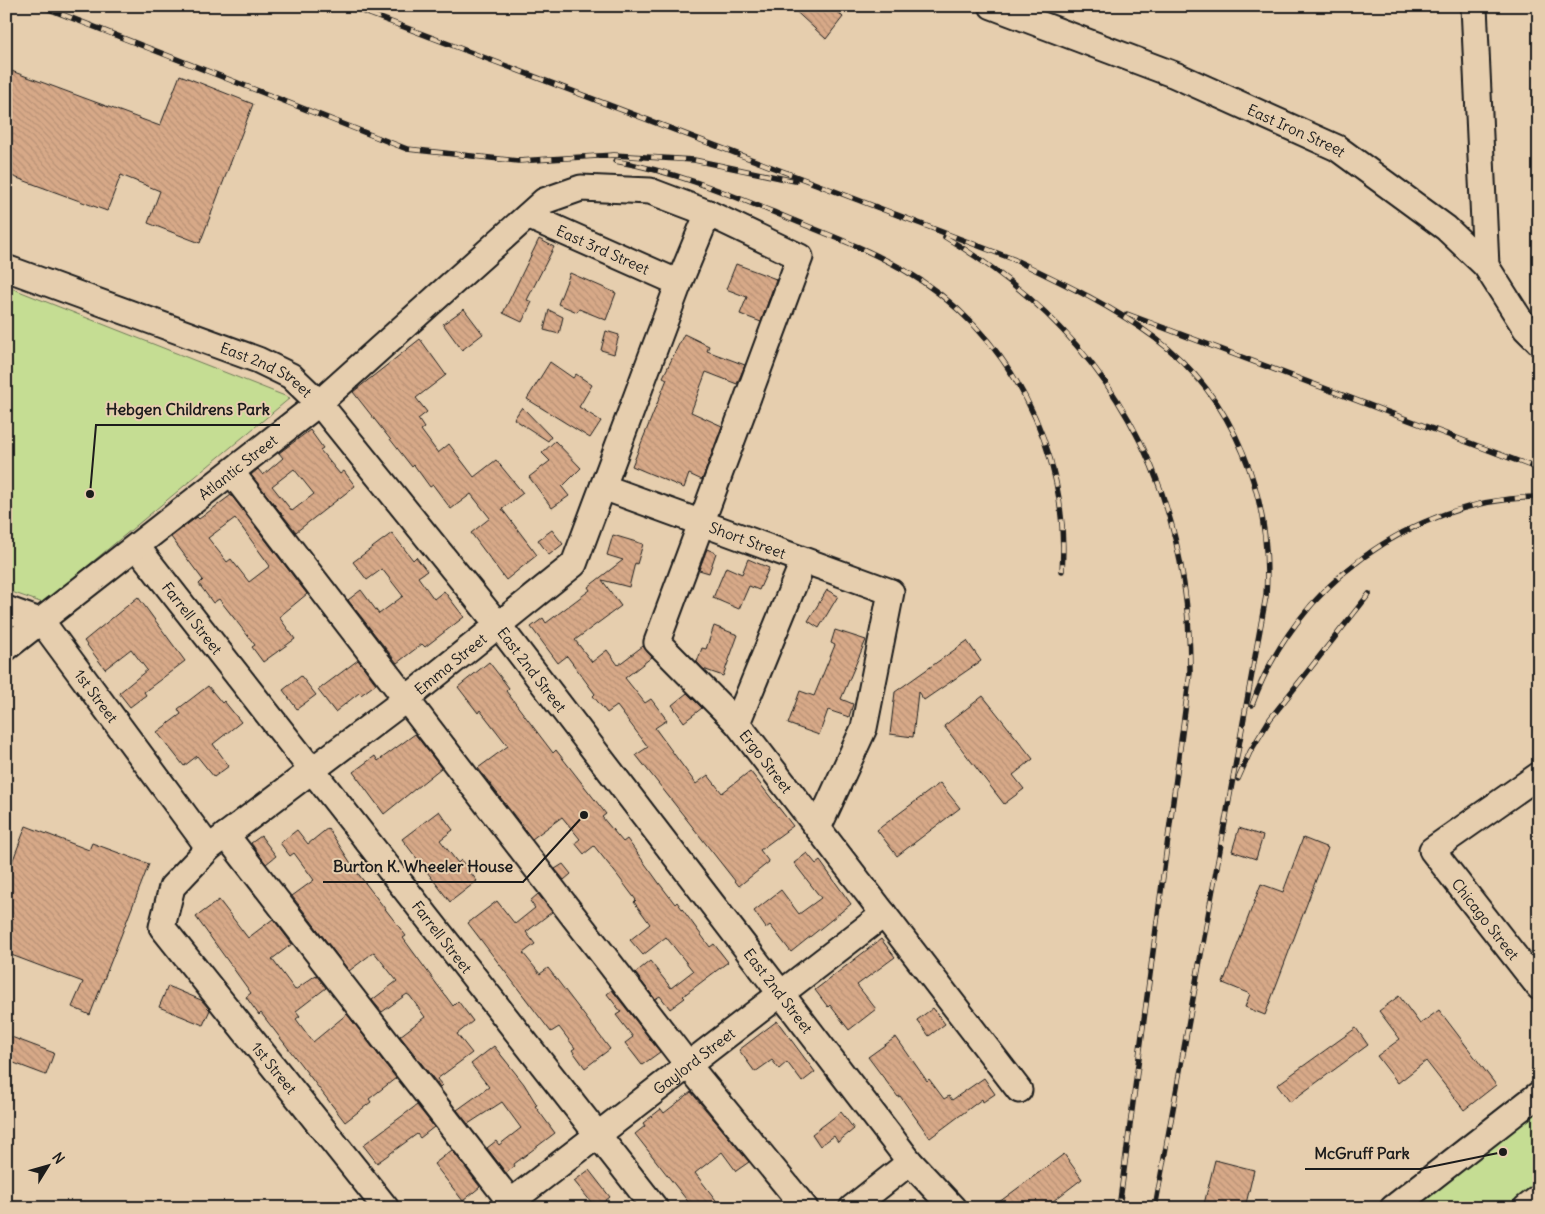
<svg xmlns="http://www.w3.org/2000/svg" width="1545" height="1214" font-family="Delius,sans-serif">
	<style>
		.park { fill: #c5dd93; stroke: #707c58 }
		.building { fill: url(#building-back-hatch); stroke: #1c1c1c; fill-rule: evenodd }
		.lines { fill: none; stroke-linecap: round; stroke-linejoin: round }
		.minor-casing { stroke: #1c1c1c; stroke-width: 29 }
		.minor { stroke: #e6ceae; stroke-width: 25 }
		.rail-casing { stroke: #1c1c1c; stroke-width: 5.5 }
		.rail { stroke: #e6ceae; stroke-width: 4; stroke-dasharray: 11; stroke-linecap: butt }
		.labels { text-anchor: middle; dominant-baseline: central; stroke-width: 4; stroke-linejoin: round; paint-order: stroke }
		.street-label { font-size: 15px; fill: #1c1c1c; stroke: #e6ceae }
		.leader { fill: none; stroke: #1c1c1c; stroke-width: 2 }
		.callout-dot { fill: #1c1c1c; stroke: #e6ceae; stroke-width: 2 }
		.callout-label { font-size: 16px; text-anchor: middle; font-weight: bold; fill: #1c1c1c; stroke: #e6ceae; stroke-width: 4; stroke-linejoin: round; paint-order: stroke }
	</style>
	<defs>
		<pattern id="building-back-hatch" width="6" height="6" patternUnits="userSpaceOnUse" patternTransform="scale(1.25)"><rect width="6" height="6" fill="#d7a988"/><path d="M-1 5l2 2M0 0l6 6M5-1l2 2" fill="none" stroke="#b89175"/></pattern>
	</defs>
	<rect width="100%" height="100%" fill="#e6ceae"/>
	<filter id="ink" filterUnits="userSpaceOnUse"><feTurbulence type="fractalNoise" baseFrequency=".02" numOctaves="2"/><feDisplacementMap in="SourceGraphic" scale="10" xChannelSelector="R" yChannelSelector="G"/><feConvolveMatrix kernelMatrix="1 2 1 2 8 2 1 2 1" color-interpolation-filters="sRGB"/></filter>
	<g filter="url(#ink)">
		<g class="park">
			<path d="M6,286L290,398L43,603L6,590Z"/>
			<path d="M1539,1096V1208H1394Z"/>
		</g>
		<g class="building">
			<path d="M790,6H831L843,17L826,39Z"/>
			<path d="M6,69L160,126L180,75L253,104L200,243L148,223L160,191L121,175L107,211L6,174Z"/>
			<path d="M539,239L554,247L527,300L532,302L522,322L503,313Z"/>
			<path d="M736,264L776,279L761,322L740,314L747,297L726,289Z"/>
			<path d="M570,273L616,293L606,320L579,309L577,312L558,304Z"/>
			<path d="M464,309L483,334L462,350L443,324Z"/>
			<path d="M549,310L563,317L559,334L544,330Z"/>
			<path d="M606,331L619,335L614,354L601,350Z"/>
			<path d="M684,334L709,346L707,351L745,365L737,384L706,372L691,412L722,426L702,480L689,474L684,488L632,466L667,379L663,377Z"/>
			<path d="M420,339L446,375L416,398L427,412L418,419L424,428L421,430L438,453L449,444L474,477L496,460L523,493L502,509L537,555L506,580L471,533L490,518L471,494L451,509L433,485L430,487L414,465L412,467L353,392Z"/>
			<path d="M550,362L573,378L576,374L592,385L579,407L601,421L590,438L527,399Z"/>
			<path d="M522,407L551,437L548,441L514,419Z"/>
			<path d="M310,430L323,448L320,450L340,474L344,471L355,486L296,532L251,475L258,469L263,475L283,458L279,453ZM294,469L314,494L292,511L272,486Z"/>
			<path d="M555,441L581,468L562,487L569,496L552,508L529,477L550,461L542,453Z"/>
			<path d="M231,495L307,594L279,617L295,639L263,662L252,647L255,645L219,599L213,603L199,584L203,580L171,537L197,517L199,519ZM235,518L270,566L249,582L231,559L227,562L208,538Z"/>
			<path d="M552,530L563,544L549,555L538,540Z"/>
			<path d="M392,533L413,560L416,557L427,571L418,577L434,599L444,591L464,617L425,647L422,644L397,663L348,600L361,590L379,614L403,596L382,569L367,580L353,562Z"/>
			<path d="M613,535L643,544L637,564L635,563L629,587L602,580L621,606L575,640L592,662L607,650L618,665L643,646L652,657L625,678L645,703L651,699L667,720L655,728L696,784L708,775L722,793L750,771L793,826L760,850L769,862L739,886L636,755L648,747L617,706L607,713L593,696L595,694L567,656L558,663L531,627L543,618L546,623L590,590L588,587L623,560L607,555Z"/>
			<path d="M707,549L716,553L709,573L699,570Z"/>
			<path d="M748,559L769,568L759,590L749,586L739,609L713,598L726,567L742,574Z"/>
			<path d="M827,590L838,596L819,628L808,621Z"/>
			<path d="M138,597L185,661L144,692L146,695L130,707L119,693L147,670L131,649L105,669L84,641Z"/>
			<path d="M714,626L738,635L723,676L703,669L697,662L702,648L706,649Z"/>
			<path d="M835,630L866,640L841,699L853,704L849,717L828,710L819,735L788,724L800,691L814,696L835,645L831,643Z"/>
			<path d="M967,641L981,661L924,700L918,692L913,737L890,734L895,692Z"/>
			<path d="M358,660L376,684L361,695L359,693L335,712L318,690Z"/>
			<path d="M489,662L509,688L506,691L553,753L556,750L606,814L602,817L623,842L627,839L659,883L675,904L677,902L710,947L714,944L728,962L683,996L685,998L670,1009L660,996L655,999L635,973L650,961L671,988L693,971L666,937L643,955L630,940L650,924L634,902L636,900L618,876L594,846L584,854L575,843L580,839L562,817L532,839L478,768L508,746L480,710L478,713L458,687Z"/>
			<path d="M301,676L316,695L297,709L283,690Z"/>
			<path d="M208,686L222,703L224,701L241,722L213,744L229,766L214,777L197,756L184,766L157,732L181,714L178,709Z"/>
			<path d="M687,693L702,708L684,722L672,705Z"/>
			<path d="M983,696L1033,759L1013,775L1024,789L1004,804L944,726Z"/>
			<path d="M415,734L441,768L384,814L353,772L375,756L378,761Z"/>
			<path d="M940,783L960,808L897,856L877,830Z"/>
			<path d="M439,811L453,830L440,840L458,863L461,860L477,881L450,902L402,839Z"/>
			<path d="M26,826L89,850L92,843L149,864L90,1015L72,1007L83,982L6,953V878Z"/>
			<path d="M328,828L356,871L406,936L403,938L433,979L453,1006L458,1001L473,1021L457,1034L472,1053L437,1079L442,1085L440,1087L400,1036L425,1017L410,996L407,994L382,1012L372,1000L397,981L374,952L349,971L292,896L314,880L294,853L290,856L280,843L297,830L308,844Z"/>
			<path d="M1239,828L1263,836L1256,859L1232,851Z"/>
			<path d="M261,836L276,856L266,864L251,843Z"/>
			<path d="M1303,838L1328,848L1265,1015L1245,1007L1250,994L1223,983L1261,884L1283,892Z"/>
			<path d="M807,853L816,864L820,861L851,904L791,952L770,925L766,928L754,911L781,890L799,914L821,898L794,863Z"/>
			<path d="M563,864L571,874L564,880L555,869Z"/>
			<path d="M538,894L552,912L526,932L535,944L523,953L540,974L548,968L610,1049L585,1068L572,1050L575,1048L559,1027L551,1032L468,923L497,901L515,924L535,908L530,901Z"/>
			<path d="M219,900L248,938L273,919L292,944L272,959L295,990L316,975L326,988L296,1011L300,1016L296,1019L313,1042L347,1014L396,1078L369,1099L371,1102L345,1122L261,1013L259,1015L246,997L251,993L196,917Z"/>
			<path d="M881,939L895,957L857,985L876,1009L849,1030L830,1005L828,1007L815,990Z"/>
			<path d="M168,986L201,1000L210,1010L203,1025L159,1007Z"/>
			<path d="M612,990L660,1052L642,1065L625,1043L633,1037L616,1015L621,1012L607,994Z"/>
			<path d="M1399,996L1420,1024L1439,1010L1496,1085L1464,1110L1426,1061L1398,1083L1377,1056L1400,1039L1379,1011Z"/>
			<path d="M933,1008L945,1024L929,1036L917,1020Z"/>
			<path d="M777,1021L815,1072L802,1082L787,1062L779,1069L772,1060L755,1072L739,1050Z"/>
			<path d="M1356,1028L1368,1045L1290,1102L1277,1085Z"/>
			<path d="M6,1035L54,1053L46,1075L6,1060Z"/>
			<path d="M896,1037L927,1081L929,1079L944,1099L949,1096L952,1100L984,1078L995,1094L983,1102L982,1099L930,1138L900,1096L898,1097L868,1057Z"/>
			<path d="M494,1046L524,1084L537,1105L535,1106L555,1133L514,1164L515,1166L506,1173L487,1148L496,1141L499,1145L521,1128L502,1102L468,1124L457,1110L489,1087L471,1064Z"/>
			<path d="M691,1092L749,1162L736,1171L722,1152L695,1173L722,1208H693L635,1134L645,1126L643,1123L661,1109L664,1113Z"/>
			<path d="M417,1105L434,1127L420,1138L417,1134L377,1163L363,1145Z"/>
			<path d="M841,1112L854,1129L838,1142L834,1136L820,1146L812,1134Z"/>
			<path d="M452,1150L480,1187L463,1201L434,1164Z"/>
			<path d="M1064,1154L1082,1179L1044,1208H991Z"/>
			<path d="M1215,1160L1254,1170L1245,1208H1203Z"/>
			<path d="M589,1170L610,1197L596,1208L574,1181Z"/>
		</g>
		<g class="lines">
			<defs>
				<g id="minor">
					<path id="s1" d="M992,6L1175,75L1337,148L1446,228L1486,266L1526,329L1539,342"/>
					<path d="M1474,6L1486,266"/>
					<path id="s2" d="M528,216L679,283"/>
					<path id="s3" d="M6,268L258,360L291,376L319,403L499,626L910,1162L953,1208"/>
					<path d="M232,473L688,1065L805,1208"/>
					<path id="s4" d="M603,487L891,592L864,728L818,828"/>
					<path id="s5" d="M137,547L655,1208"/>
					<path id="s6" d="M803,562L737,723L1019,1090"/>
					<path id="s7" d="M6,609L42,622L209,848"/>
					<path id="s8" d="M6,648L319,403L544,201L581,188L650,191L708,213"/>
					<path id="s9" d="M1539,775L1432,850L1539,987"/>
					<path d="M226,835L515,1208"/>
					<path id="s10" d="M386,1208L162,927L172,887L209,848L405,700L574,564L679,283L708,213L800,257L657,642L737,723"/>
					<path id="s11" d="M503,1208L884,914"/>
					<path d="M852,1208L910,1162"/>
					<path d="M1393,1208L1539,1094"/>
					<path d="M1526,1208L1539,1198"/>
				</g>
			</defs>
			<use href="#minor" class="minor-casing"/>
			<use href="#minor" class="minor"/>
			<defs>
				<g id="rail">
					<path d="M41,6L407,149L518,161L614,155L694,160L795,181"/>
					<path d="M349,6L1013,259C1061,282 1112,306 1155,338C1235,398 1273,498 1266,596L1155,1208"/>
					<path d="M615,161C677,172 726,193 783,216C824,233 866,248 904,270C1009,330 1071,451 1062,571"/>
					<path d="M945,237C1108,334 1191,483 1190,673L1119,1208"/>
					<path d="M1127,314L1539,469"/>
					<path d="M1252,705C1295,586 1411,499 1539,497"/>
					<path d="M1238,779L1250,752L1270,719L1369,594"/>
				</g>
			</defs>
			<use href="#rail" class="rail-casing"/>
			<use href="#rail" class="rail"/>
		</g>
	</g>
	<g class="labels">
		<g class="street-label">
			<text stroke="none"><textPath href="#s1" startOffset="329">East Iron Street</textPath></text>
			<text stroke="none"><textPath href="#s2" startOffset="82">East 3rd Street</textPath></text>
			<text stroke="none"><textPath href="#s3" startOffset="280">East 2nd Street</textPath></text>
			<text stroke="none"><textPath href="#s8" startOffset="294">Atlantic Street</textPath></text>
			<text stroke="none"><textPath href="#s4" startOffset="154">Short Street</textPath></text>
			<text stroke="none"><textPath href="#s5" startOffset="90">Farrell Street</textPath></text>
			<text stroke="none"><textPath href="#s10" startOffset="758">Emma Street</textPath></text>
			<text stroke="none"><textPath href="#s3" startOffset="685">East 2nd Street</textPath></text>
			<text stroke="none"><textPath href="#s7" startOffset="130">1st Street</textPath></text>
			<text stroke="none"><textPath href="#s6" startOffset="222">Ergo Street</textPath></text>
			<text stroke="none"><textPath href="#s9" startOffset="218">Chicago Street</textPath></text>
			<text stroke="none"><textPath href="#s5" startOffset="495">Farrell Street</textPath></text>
			<text stroke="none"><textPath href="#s3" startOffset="1090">East 2nd Street</textPath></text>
			<text stroke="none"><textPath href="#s11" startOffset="241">Gaylord Street</textPath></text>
			<text transform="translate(274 1068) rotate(51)">1st Street</text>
		</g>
	</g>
	<path class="leader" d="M90 494L96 425H280M584 815L523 882H323M1503 1152L1420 1169H1305"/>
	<g class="callout-dot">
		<circle cx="90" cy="494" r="5"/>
		<circle cx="584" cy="815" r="5"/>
		<circle cx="1503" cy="1152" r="5"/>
	</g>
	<g class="callout-label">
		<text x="188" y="415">Hebgen Childrens Park</text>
		<text x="423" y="872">Burton K. Wheeler House</text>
		<text x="1362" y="1159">McGruff Park</text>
	</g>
	<rect width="1545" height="1214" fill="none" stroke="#e6ceae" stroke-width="25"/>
	<rect x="12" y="12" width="1520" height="1189" fill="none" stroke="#1c1c1c" stroke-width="2" filter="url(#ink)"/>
	<g transform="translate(48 1166) rotate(53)" stroke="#e6ceae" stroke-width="4" paint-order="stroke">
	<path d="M0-4L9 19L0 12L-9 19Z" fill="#1c1c1c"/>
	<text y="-8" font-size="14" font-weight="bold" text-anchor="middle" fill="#1c1c1c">N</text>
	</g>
</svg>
